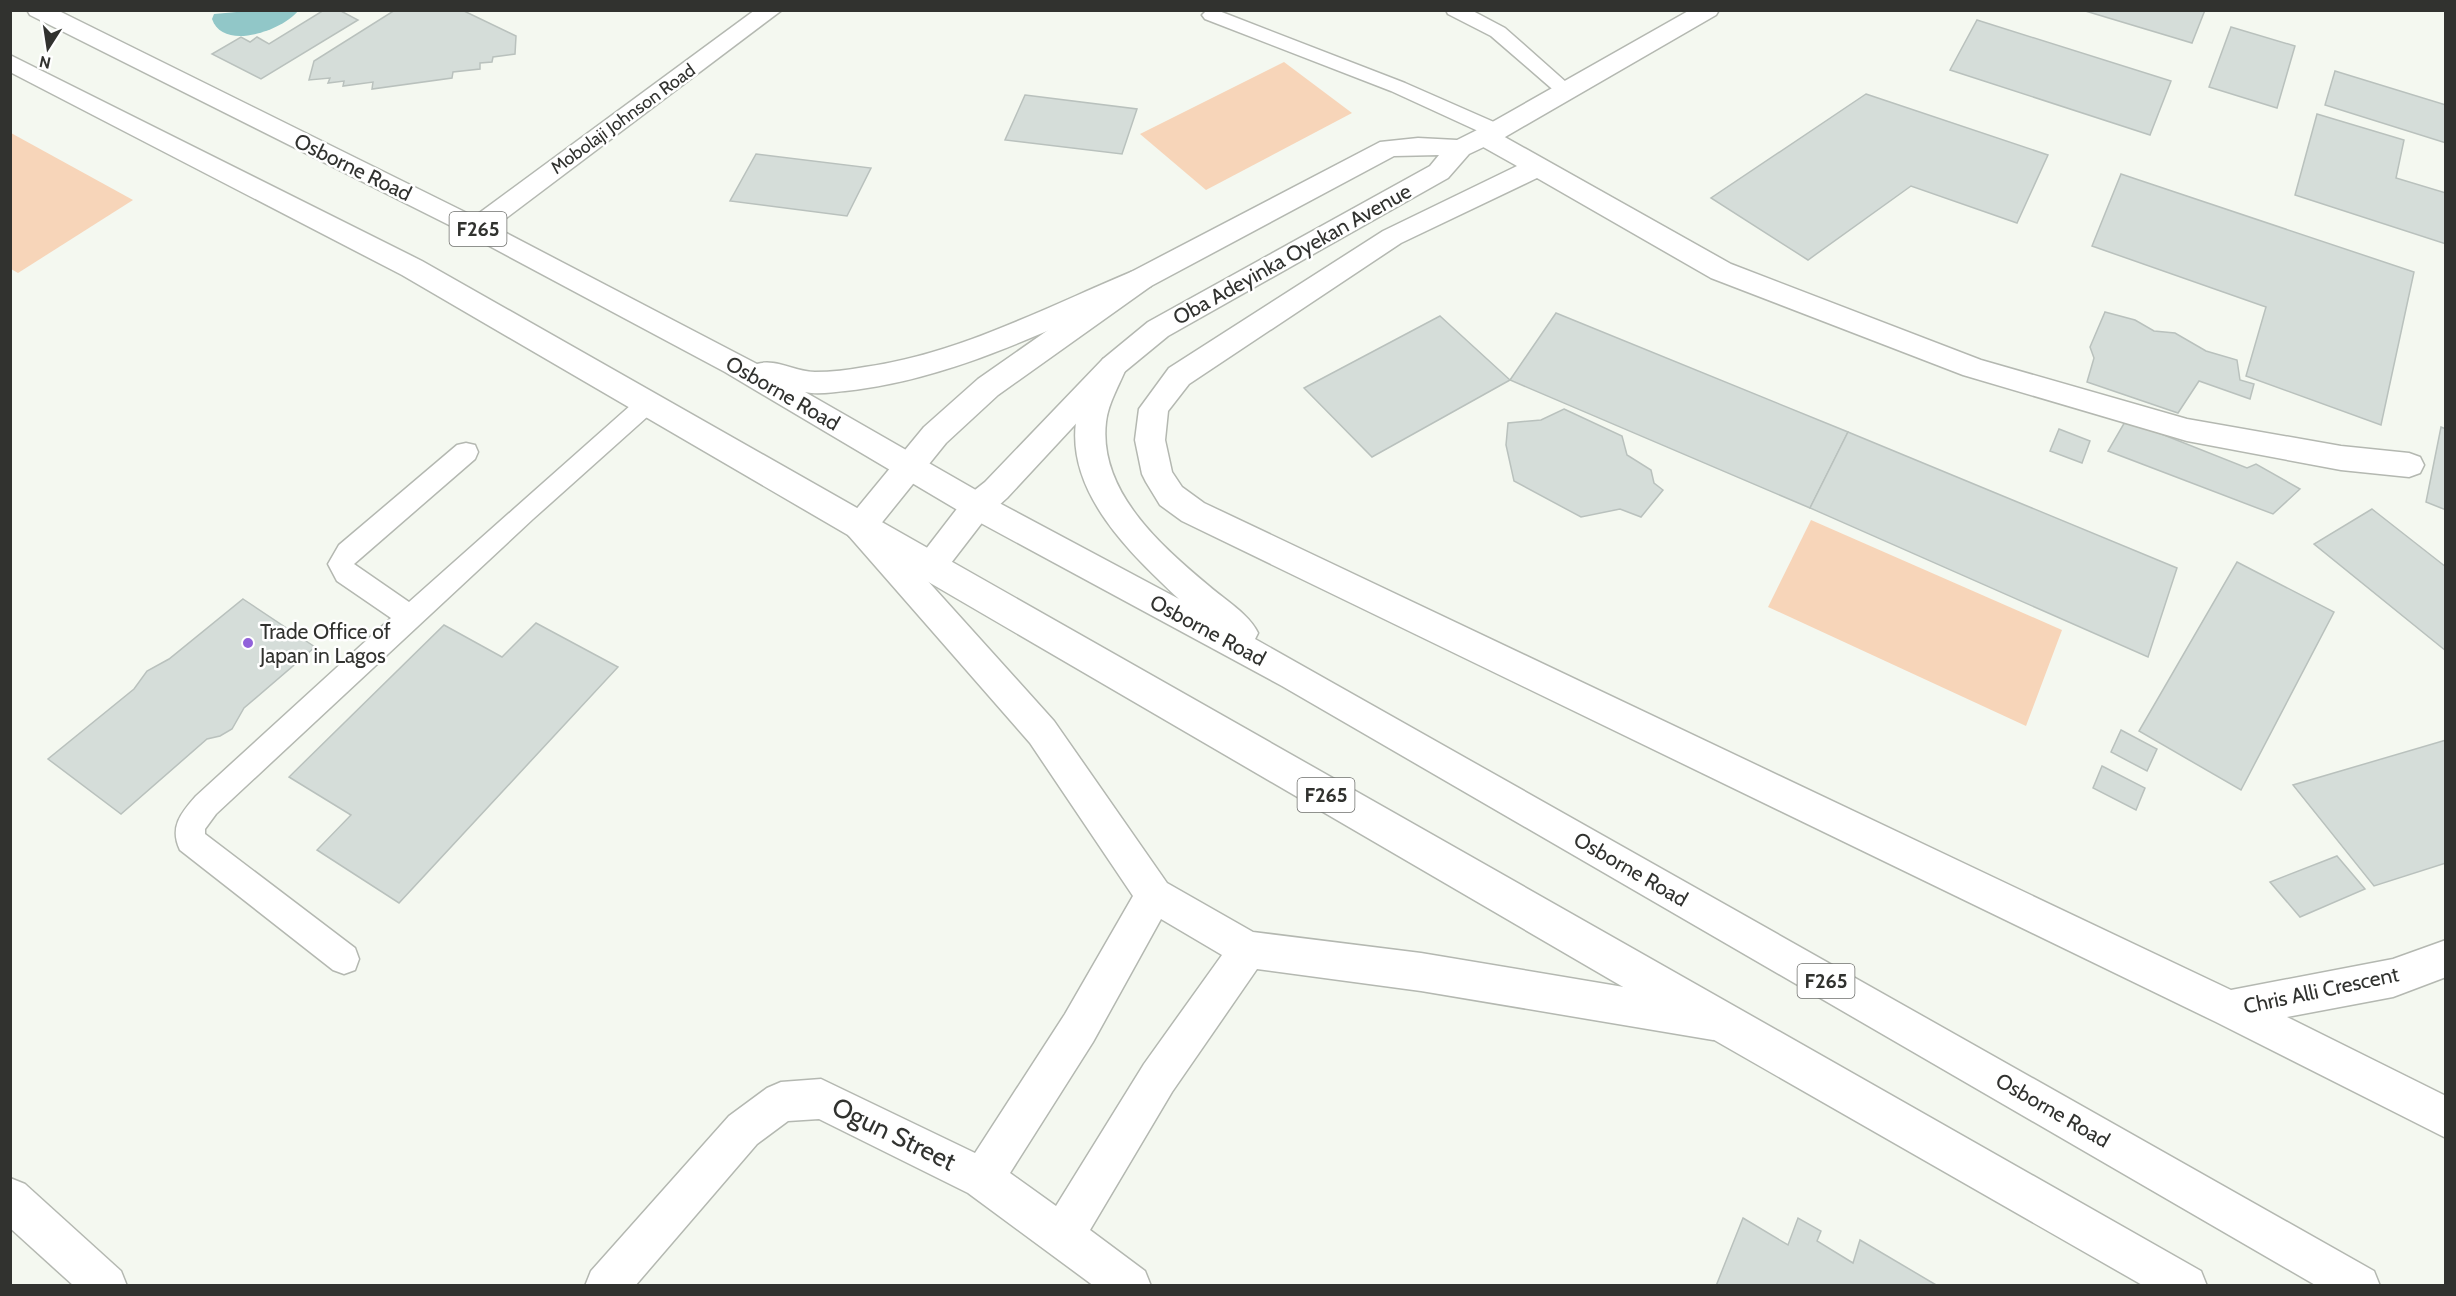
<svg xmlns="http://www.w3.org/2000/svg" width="2456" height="1296" font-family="Cabin,sans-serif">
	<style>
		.green { fill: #f7d5b9 }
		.water { fill: #91c7c8 }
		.building { fill: #d5ddd9; stroke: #b9c1bd; stroke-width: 1.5 }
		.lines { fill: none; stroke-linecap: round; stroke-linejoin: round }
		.lane-casing { stroke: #b4b8b1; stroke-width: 3 }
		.street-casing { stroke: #b4b8b1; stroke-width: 3 }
		.secondary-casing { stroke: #b4b8b1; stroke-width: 3 }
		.primary-casing { stroke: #b4b8b1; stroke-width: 3 }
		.lane { fill: #fff; fill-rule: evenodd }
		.street { fill: #fff; fill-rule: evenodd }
		.secondary { fill: #fff; fill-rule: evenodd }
		.primary { fill: #fff; fill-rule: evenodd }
		.poi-dot { fill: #9161da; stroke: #fff; stroke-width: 2 }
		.labels { text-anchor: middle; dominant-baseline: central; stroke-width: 5; stroke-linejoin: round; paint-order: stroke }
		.far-street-label { font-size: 18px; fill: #31322f; stroke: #fff }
		.shield { fill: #fff; stroke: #6f706d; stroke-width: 1.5 }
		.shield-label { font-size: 20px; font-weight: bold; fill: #31322f }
		.street-label { font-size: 21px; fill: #31322f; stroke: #fff }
		.poi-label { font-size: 21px; fill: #31322f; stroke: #fff; text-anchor: start }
		.near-street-label { font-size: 26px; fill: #31322f; stroke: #fff }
	</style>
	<rect width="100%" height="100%" fill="#f4f8f0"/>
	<g class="green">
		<path d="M1284,62L1352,113L1206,190L1140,134Z"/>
		<path d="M11,133L133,200L18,273L11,269Z"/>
		<path d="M1811,520L2062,630L2026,726L1768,607Z"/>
	</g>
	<path class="water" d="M260,10L298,11C283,30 223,52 212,19L214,14Z"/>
	<g class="building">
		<path d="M324,10H339L358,20L261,79L212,54L241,37L250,42L257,37L269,44Z"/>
		<path d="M395,10H462L516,36L515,54L493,57L492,62L480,63V69L453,72L452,78L372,89L373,82L343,86L344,81L328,83L330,78L309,80L314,61Z"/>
		<path d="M2082,10H2205L2192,43Z"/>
		<path d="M1977,20L2171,81L2150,135L1950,70Z"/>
		<path d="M2231,27L2295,46L2277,108L2209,87Z"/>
		<path d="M2335,71L2446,105V143L2325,105Z"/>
		<path d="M1866,94L2048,155L2017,223L1911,186L1808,260L1711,198Z"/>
		<path d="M1025,95L1137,109L1122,154L1005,140Z"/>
		<path d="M2317,114L2404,140L2396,178L2446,193V244L2295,195Z"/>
		<path d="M756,154L871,168L847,216L730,201Z"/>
		<path d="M2121,174L2414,272L2381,425L2246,376L2266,307L2092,246Z"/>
		<path d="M2105,312L2135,320L2154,331L2175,333L2206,351L2237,360L2240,380L2254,384L2250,399L2199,381L2178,413L2087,382L2094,358L2090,347Z"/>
		<path d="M1556,313L1848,432L1810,508L1510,380Z"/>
		<path d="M1440,316L1510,380L1372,457L1304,388Z"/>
		<path d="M1564,409L1622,436L1627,455L1651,470L1654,483L1663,490L1641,517L1620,509L1581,517L1514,481L1506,445L1508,423L1541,420Z"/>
		<path d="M2126,420L2247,468L2256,464L2300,489L2273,514L2108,451Z"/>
		<path d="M2441,427L2446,429V510L2426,502Z"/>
		<path d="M2059,429L2090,441L2082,463L2050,451Z"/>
		<path d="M1848,432L2177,568L2148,657L1810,508Z"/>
		<path d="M2372,509L2446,567V651L2314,544Z"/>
		<path d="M2237,562L2334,612L2241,790L2139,731Z"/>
		<path d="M243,599L315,647L244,708L232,729L220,736L207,739L121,814L48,759L134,689L147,671L169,659Z"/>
		<path d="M536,623L618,667L399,903L317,850L351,815L289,777L444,625L502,657Z"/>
		<path d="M2121,730L2157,749L2147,771L2111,752Z"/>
		<path d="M2446,740V863L2374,886L2293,785Z"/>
		<path d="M2102,766L2145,788L2136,810L2093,788Z"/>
		<path d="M2337,856L2365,889L2300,917L2270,882Z"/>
		<path d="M1743,1218L1788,1245L1798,1218L1821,1231L1817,1241L1853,1263L1860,1240L1938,1286H1716Z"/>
	</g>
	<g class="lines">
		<defs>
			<g id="lane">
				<path d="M1207,10L1219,11L1405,83L1503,126L1506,131L1503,136L1496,138L1489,136L1391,91L1205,19L1202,15Z"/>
				<path d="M1446,10H1471L1505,28L1575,90L1572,94L1565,96L1558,94L1491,36L1448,14Z"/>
				<path d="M648,394L656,397L660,403L656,409L533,519L216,814L205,829V834L355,948L359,959L355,970L344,974L333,970L180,850C169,827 181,813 196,796L391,618L337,581L328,564L339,545L457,445L466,443L475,445L478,452L475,459L354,564L409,602L640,397Z"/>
			</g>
			<g id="street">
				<path d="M1485,129L1494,131L1731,264L1981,360L2187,419L2341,446L2409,453L2420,457L2424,465L2420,473L2409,477L2341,470L2187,441L1963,375L1711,278L1537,178L1401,243L1189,384L1168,411L1165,440L1172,472L1182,487L1204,503L2231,990L2393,959L2446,940V977L2393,997L2287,1017L2446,1096V1138L2216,1022L1182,521L1160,505L1146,482L1142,474L1135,440L1139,409L1169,368L1383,231L1517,166L1476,143L1472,137L1476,131Z"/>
				<path d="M860,515L871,518L1054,721L1167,883L1253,932L1421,953L1713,1002L1727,1007L1732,1021L1727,1035L1713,1040L1421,991L1257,969L1172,1092L1090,1230L1145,1271L1151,1286H1094L968,1193L819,1119L788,1121L757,1144L635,1286H585L591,1271L729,1116L767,1088L781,1082L821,1079L975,1153L1065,1014L1133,896L1030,743L849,536L844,527L849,518ZM1161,919L1222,955L1144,1064L1056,1206L1010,1173L1093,1042Z"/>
				<path d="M10,1178L25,1184L121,1271L127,1286H74L10,1228Z"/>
			</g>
			<g id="secondary">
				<path d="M755,10H782L485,234L476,237L467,234L463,228L467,222Z"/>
				<path d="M1690,10H1719L1716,15L1505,137L1469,154L1448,178L1168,336L1123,373L1007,498L988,515L941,576L930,580L919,576L914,567L919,558L966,497L985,482L1103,359L1148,322L1430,166L1439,155L1394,156L1151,286L998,395L946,443L871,536L860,539L849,536L844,527L849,518L924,427L978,379L1131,272L1380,142L1418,138L1457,140L1487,125Z"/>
			</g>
			<g id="primary">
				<path d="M27,10H57L485,222L757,364C776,358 795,372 815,372C831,372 849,370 865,367C958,354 1045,308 1131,272L1141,269L1151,272L1155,279L1151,286C1053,327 953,380 845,391C832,392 818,395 805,392L988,497L1179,599C1131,554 1067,494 1076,422C1079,403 1091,384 1099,366L1103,359L1113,355L1123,359L1127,366C1120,384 1108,403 1106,422C1098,491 1161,546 1209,586C1225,600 1249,614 1258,633L1255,639L2374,1271L2380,1286H2317L1282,686L966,515L725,372L467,234L30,15Z"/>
				<path d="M10,55L422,261L2201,1271L2207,1286H2144L1709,1037L402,275L10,72Z"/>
			</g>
		</defs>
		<use href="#lane" class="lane-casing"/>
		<use href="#street" class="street-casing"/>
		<use href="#secondary" class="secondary-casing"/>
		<use href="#primary" class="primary-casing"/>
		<use href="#lane" class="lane"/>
		<use href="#street" class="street"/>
		<use href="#secondary" class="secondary"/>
		<use href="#primary" class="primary"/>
	</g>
	<circle class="poi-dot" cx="248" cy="643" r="6"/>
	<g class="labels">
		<g class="far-street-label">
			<text transform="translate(623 119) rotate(-36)">Mobolaji Johnson Road</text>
		</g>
		<g class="shield">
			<rect x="449.5" y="212" width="57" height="34" rx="4.5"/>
			<rect x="1297.5" y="778" width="57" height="34" rx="4.5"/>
			<rect x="1797.5" y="964" width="57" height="34" rx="4.5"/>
		</g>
		<g class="shield-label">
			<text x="478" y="229">F265</text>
			<text x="1326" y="795">F265</text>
			<text x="1826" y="981">F265</text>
		</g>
		<g class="street-label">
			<text transform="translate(353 167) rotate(26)">Osborne Road</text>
			<text transform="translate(1292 254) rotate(-29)">Oba Adeyinka Oyekan Avenue</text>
			<text transform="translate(783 393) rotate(30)">Osborne Road</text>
			<text transform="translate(1208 630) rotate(28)">Osborne Road</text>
			<text transform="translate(1631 869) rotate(30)">Osborne Road</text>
			<text transform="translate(2321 990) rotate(-12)">Chris Alli Crescent</text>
			<text transform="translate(2053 1110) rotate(30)">Osborne Road</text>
		</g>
		<g class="poi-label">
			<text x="260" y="631">Trade Office of<tspan x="260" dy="24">Japan in Lagos</tspan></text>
		</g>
		<g class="near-street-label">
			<text transform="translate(894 1134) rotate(26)">Ogun Street</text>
		</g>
	</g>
	<rect width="2456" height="1296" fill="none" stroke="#31322f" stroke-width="24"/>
	<g transform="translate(48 48) rotate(192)" stroke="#ffffff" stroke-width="4.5" paint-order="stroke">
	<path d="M0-4.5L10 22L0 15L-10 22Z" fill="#31322f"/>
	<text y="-9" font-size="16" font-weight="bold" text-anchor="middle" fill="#31322f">N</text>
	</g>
</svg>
